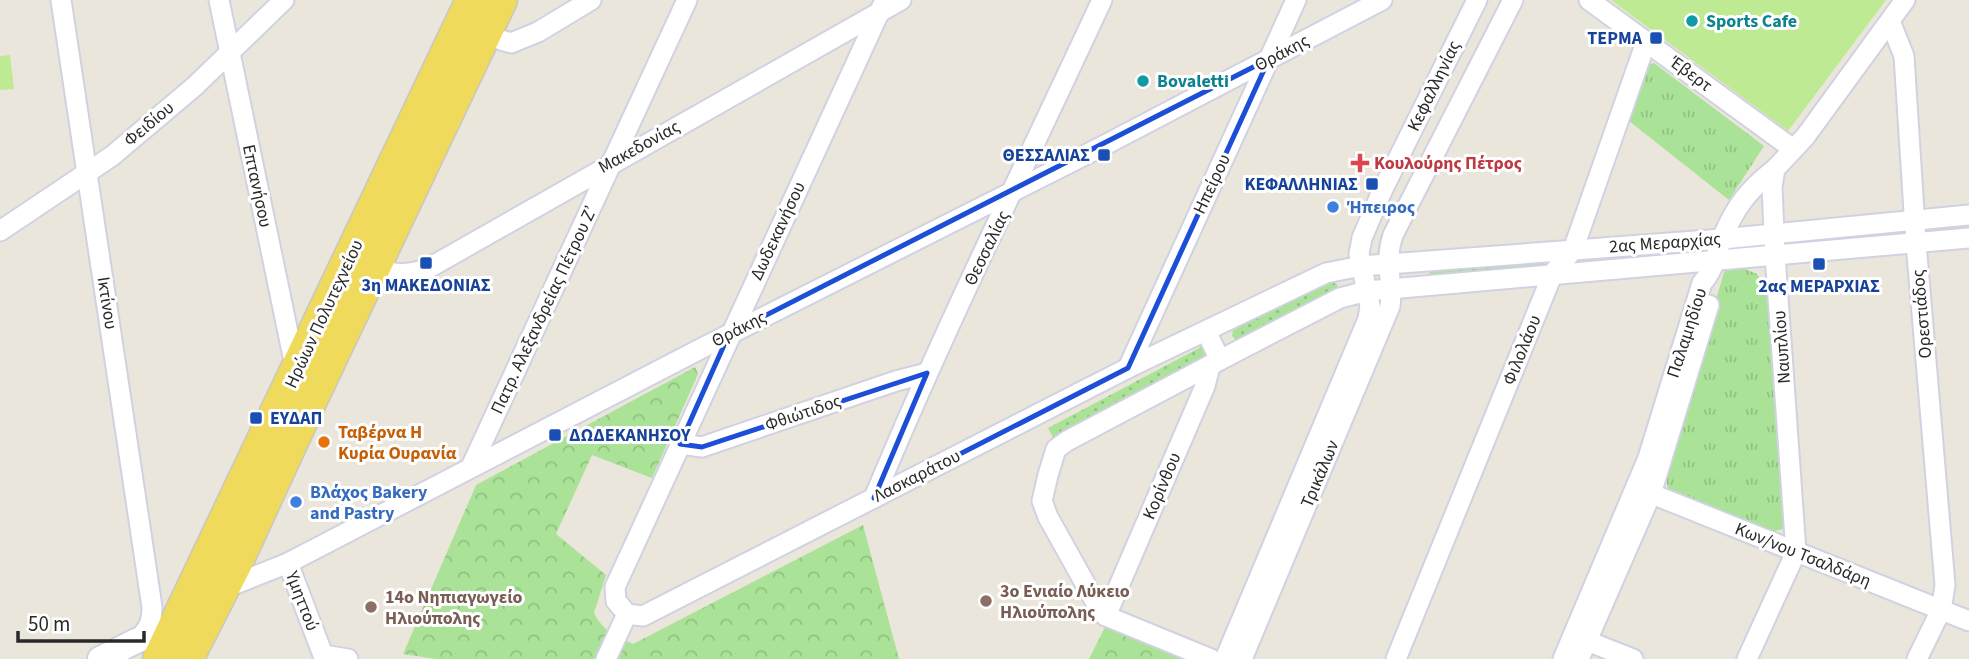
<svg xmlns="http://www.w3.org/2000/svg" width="1969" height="659" font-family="'Source Sans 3',sans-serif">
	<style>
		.grass { fill: url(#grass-dots) }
		.forest { fill: url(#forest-crowns) }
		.park { fill: url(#park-tufts) }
		.pitch { fill: #bdea92 }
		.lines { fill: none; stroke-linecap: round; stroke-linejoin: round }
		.minor-casing { stroke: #d0d2e2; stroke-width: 23 }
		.tertiary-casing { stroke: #d0d2e2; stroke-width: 28 }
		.primary-casing { stroke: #c7c7c7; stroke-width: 35 }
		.minor { stroke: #fff; stroke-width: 19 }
		.tertiary { stroke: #fff; stroke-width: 24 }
		.primary { stroke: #f0da5b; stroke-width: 32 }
		.marked { fill: none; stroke: #1d4ed8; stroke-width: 5; stroke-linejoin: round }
		.culture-dot { fill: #0f9aa8; stroke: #fff; stroke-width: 2.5 }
		.transit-dot { fill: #1a4fb4; stroke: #fff; stroke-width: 2.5 }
		.health-dot { fill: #e0444e; stroke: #fff; stroke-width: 2.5 }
		.shop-dot { fill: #3f7fe0; stroke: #fff; stroke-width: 2.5 }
		.food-dot { fill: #e8710a; stroke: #fff; stroke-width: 2.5 }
		.education-dot { fill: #8d6e63; stroke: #fff; stroke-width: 2.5 }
		.labels { text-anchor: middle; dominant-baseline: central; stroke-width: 6; stroke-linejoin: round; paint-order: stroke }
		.culture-label { font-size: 18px; font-weight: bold; fill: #0d838f; stroke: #fff; text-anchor: start }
		.transit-label { font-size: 18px; font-weight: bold; fill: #164399; stroke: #fff; text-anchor: end }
		.street-label { font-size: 18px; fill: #292929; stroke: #fff }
		.health-label { font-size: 18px; font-weight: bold; fill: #be3a42; stroke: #fff; text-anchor: start }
		.shop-label { font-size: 18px; font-weight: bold; fill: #366cbe; stroke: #fff; text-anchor: start }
		.food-label { font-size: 18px; font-weight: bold; fill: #c56008; stroke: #fff; text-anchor: start }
		.education-label { font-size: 18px; font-weight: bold; fill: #785e54; stroke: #fff; text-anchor: start }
	</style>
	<defs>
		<pattern id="grass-dots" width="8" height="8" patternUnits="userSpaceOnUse" patternTransform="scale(1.75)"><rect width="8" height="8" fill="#aae297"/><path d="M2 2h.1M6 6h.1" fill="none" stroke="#92c282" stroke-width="1.8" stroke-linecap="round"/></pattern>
		<pattern id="forest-crowns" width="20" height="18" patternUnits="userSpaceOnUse" patternTransform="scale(1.75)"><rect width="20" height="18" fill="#aae297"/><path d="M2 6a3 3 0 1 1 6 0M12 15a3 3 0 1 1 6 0" fill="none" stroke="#92c282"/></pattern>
		<pattern id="park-tufts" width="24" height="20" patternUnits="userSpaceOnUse" patternTransform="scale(1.75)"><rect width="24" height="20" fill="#aae297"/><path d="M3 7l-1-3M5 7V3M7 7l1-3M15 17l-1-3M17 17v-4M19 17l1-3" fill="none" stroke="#92c282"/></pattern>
	</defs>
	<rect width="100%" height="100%" fill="#ebe6db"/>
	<g class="grass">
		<path d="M1544,261L1545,267L1430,278L1429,275L1430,271Z"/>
		<path d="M1330,281L1337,284L1338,290L1238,341L1232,336L1233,330Z"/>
		<path d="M1201,347L1205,350L1204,359L1055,441L1048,428Z"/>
	</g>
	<g class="forest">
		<path d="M695,367L698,374L652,478L592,455L556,534L606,575L594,613C603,631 615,636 633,644L863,525L899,659H436L403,654L476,485Z"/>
		<path d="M1108,621L1201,659H1089Z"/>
	</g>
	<g class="park">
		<path d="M1654,63L1764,146L1729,200L1629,121L1650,64Z"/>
		<path d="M1743,268L1757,274L1767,288L1787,528L1768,533L1688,501L1668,489L1665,474L1725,269Z"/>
	</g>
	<g class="pitch">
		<path d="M1611,0H1886L1788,131Z"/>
		<path d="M10,55L14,89L0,90V56Z"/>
	</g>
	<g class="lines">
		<defs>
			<g id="minor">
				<path d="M61,0L152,607C152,623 148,630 136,641"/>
				<path d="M219,0L296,371"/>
				<path d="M1589,0L1793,149"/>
				<path d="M1890,21L1904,56L1916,243L1945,585L1941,610L1917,659"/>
				<path d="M484,35L511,43L538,32L591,0"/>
				<path d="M0,231L112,156L195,86L284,0"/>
				<path d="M374,266C393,276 407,275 427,269L901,0"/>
				<path d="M1206,331L1220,360L1340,298L1367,291L1969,238"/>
				<path d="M1128,368L1296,0"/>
				<path d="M680,444L702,447L896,381L927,373"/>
				<path d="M471,467L687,0"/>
				<path d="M1642,490L1969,621"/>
				<path d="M874,498C944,329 1025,166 1102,0"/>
				<path d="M288,563L323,655L348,659"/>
				<path d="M223,589L288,563L706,346L1101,147L1382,0"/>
				<path d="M627,614L643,616L1128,368L1326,273L1361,266L1722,239L1969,215"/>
				<path d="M627,614L616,601L615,587L885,0"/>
				<path d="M1106,616L1205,386L1210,366"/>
				<path d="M1577,637L1633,659"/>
				<path d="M606,659L627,614"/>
				<path d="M1211,659L1106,616L1101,612L1048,517L1042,501L1048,475L1056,449L1067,441L1220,360"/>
				<path d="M1225,659L1368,319L1370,306L1359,254L1362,238L1383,189L1477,0"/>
				<path d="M1242,659L1390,306C1394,278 1383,265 1393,235L1513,0"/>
				<path d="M1396,659L1553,273L1573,250L1646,42"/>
				<path d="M1563,659L1648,458L1702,283C1714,270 1716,255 1722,238C1736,206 1748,190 1775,169"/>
				<path d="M1579,659L1651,494L1709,305"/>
				<path d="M1747,659L1796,552L1775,255L1772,187L1775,169L1805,137L1905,0"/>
			</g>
			<path id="tertiary" d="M100,659L136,641L175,627L181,622"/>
			<g id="primary">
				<path d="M159,659L472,0"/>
				<path d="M187,659L237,561L312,398L501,0"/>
			</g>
		</defs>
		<use href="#minor" class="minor-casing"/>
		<use href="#tertiary" class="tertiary-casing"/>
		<use href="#primary" class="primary-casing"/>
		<use href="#minor" class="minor"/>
		<use href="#tertiary" class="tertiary"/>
		<use href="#primary" class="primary"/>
	</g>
	<path class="marked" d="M1269,59L1128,368L874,498L927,373L702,447L680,444L729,334Z"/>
	<g class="culture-dot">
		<circle cx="1692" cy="21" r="7"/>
		<circle cx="1143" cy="81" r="7"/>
	</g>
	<g class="transit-dot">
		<rect x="1649" y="31" width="14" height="14" rx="3.5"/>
		<rect x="1097" y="148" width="14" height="14" rx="3.5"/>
		<rect x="1365" y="177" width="14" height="14" rx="3.5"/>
		<rect x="419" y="256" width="14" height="14" rx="3.5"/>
		<rect x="1812" y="257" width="14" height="14" rx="3.5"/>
		<rect x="249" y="411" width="14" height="14" rx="3.5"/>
		<rect x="548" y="428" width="14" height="14" rx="3.5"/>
	</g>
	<path class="health-dot" d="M1356.5 152.5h7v7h7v7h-7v7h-7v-7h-7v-7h7z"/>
	<g class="shop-dot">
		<circle cx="1333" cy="207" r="7"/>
		<circle cx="296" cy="502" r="7"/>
	</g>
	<circle class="food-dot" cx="324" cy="442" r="7"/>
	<g class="education-dot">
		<circle cx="986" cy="601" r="7"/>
		<circle cx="371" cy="607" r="7"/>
	</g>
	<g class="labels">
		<g class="culture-label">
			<text x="1706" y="21">Sports Cafe</text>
			<text x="1157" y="81">Bovaletti</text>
		</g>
		<g class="transit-label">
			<text x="1642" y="38">ΤΕΡΜΑ</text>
			<text x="1090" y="155">ΘΕΣΣΑΛΙΑΣ</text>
			<text x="1358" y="184">ΚΕΦΑΛΛΗΝΙΑΣ</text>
			<text x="426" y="285" text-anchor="middle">3η ΜΑΚΕΔΟΝΙΑΣ</text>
			<text x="1819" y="286" text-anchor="middle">2ας ΜΕΡΑΡΧΙΑΣ</text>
			<text x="270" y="418" text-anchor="start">ΕΥΔΑΠ</text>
			<text x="569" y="435" text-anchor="start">ΔΩΔΕΚΑΝΗΣΟΥ</text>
		</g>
		<g class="street-label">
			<text transform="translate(1282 53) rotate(-28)">Θράκης</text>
			<text transform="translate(1691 74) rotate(36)">Έβερτ</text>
			<text transform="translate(1434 86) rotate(-64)">Κεφαλληνίας</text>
			<text transform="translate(149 124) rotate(-40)">Φειδίου</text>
			<text transform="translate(639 147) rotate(-29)">Μακεδονίας</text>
			<text transform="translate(1212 184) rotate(-65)">Ηπείρου</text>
			<text transform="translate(257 186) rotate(78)">Επτανήσου</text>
			<text transform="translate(778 231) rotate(-65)">Δωδεκανήσου</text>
			<text transform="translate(1665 243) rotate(-4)">2ας Μεραρχίας</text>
			<text transform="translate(987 248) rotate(-64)">Θεσσαλίας</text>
			<text transform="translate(107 303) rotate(81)">Ικτίνου</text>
			<text transform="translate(544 310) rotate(-65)">Πατρ. Αλεξανδρείας Πέτρου Ζ’</text>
			<text transform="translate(324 314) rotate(-65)">Ηρώων Πολυτεχνείου</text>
			<text transform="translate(1922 314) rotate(-95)">Ορεστιάδος</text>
			<text transform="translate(739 329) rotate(-27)">Θράκης</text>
			<text transform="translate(1687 333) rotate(-72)">Παλαμηδίου</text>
			<text transform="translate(1782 347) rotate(-94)">Ναυπλίου</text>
			<text transform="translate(1522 350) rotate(-68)">Φιλολάου</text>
			<text transform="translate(803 413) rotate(-19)">Φθιώτιδος</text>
			<text transform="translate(1320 474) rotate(-67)">Τρικάλων</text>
			<text transform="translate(917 476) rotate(-27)">Λασκαράτου</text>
			<text transform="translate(1162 486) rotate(-67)">Κορίνθου</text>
			<text transform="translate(1803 555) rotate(22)">Κων/νου Τσαλδάρη</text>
			<text transform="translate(302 601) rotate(69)">Υμηττού</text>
		</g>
		<g class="health-label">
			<text x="1374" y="163">Κουλούρης Πέτρος</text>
		</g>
		<g class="shop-label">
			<text x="1347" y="207">Ήπειρος</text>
			<text x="310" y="492">Βλάχος Bakery<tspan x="310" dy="21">and Pastry</tspan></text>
		</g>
		<g class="food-label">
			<text x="338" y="432">Ταβέρνα Η<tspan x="338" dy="21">Κυρία Ουρανία</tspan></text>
		</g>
		<g class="education-label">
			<text x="1000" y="591">3ο Ενιαίο Λύκειο<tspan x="1000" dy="21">Ηλιούπολης</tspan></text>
			<text x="385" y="597">14ο Νηπιαγωγείο<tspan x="385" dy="21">Ηλιούπολης</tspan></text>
		</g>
	</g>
	<path d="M18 631v10h126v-10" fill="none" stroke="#292929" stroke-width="3.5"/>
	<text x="28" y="631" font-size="21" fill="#292929" stroke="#ffffff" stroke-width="5" paint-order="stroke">50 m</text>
</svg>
